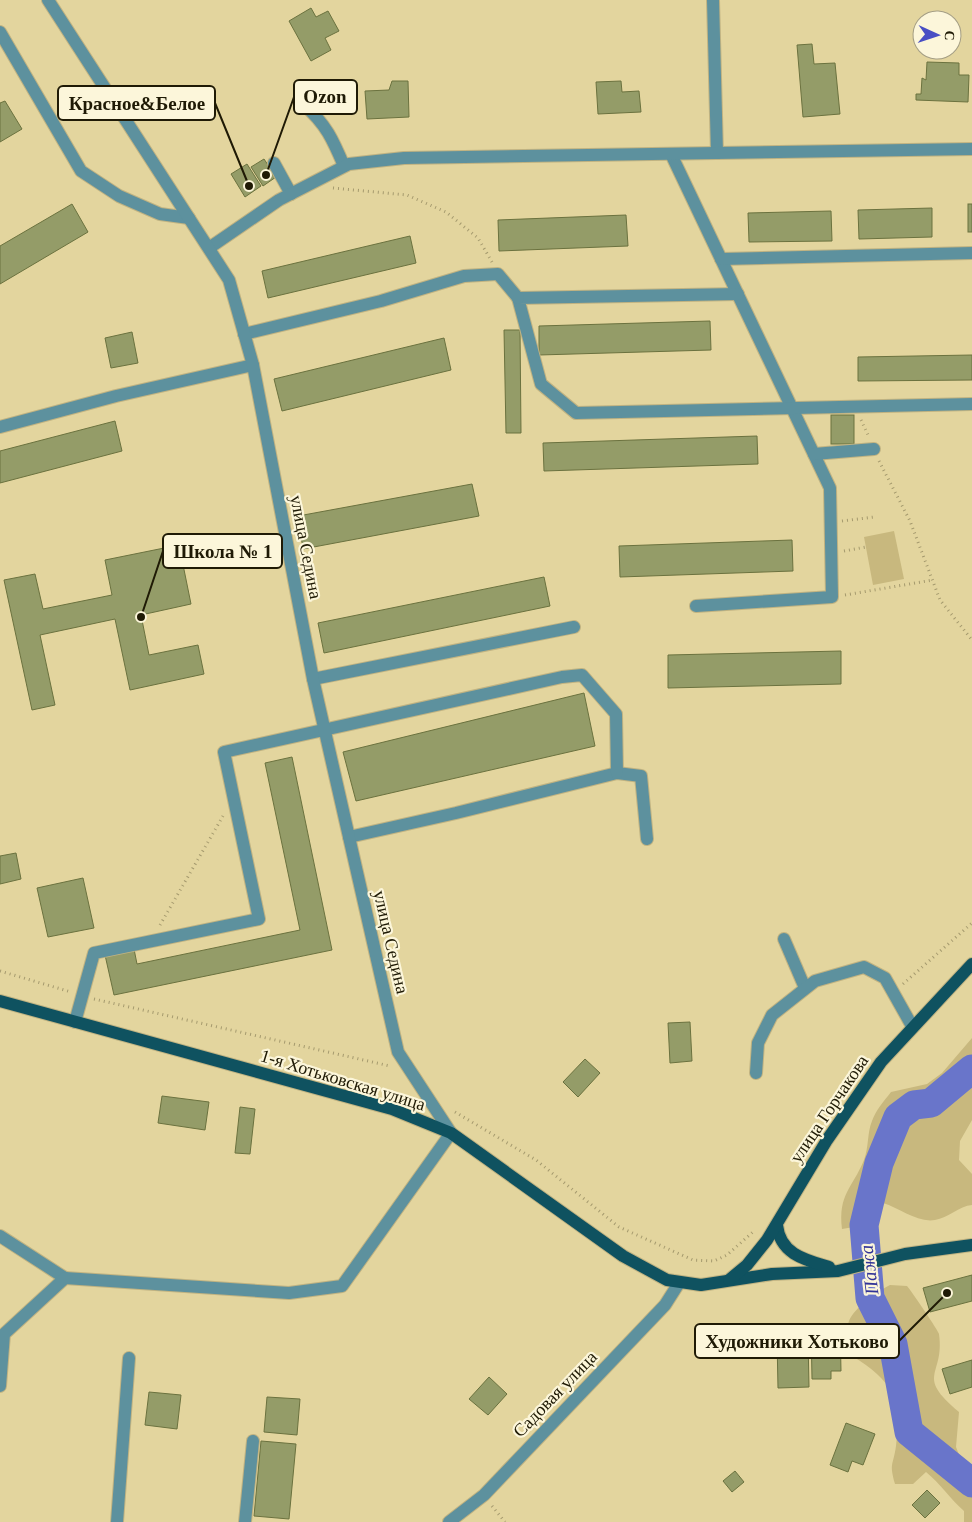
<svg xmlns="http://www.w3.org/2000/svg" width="972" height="1522" font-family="Georgia,serif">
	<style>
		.green { fill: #c8b87e }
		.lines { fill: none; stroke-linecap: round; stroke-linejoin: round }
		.river { stroke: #6975ca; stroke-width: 29 }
		.building { fill: #949c68; stroke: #6b723f }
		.minor-casing { stroke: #c0b382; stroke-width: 14 }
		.major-casing { stroke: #c0b382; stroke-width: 14 }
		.path { stroke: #a59a6e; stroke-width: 3; stroke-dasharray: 1 4; stroke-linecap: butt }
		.minor { stroke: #5d919e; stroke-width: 12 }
		.major { stroke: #0f5260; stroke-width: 12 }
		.labels { text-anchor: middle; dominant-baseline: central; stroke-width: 4.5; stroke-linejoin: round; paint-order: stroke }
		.street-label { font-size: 18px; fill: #1f1a05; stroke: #fcf6da }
		.water-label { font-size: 19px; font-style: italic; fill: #313397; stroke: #fcf6da }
		.leader { fill: none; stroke: #1f1a05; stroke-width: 2 }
		.callout-dot { fill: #1f1a05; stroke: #fcf6da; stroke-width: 2 }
		.callout { fill: #fcf6da; stroke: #1f1a05; stroke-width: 2 }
		.callout-label { font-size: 19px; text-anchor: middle; font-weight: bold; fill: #1f1a05 }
	</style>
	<rect width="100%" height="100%" fill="#e3d59e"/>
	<g class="green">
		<path d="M894,531L904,579L873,585L864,537Z"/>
		<path d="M972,1038V1120L960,1141L959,1160L972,1174V1205C959,1206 948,1218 935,1220C917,1223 900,1208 883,1203L854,1227L842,1229C838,1194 852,1189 864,1160C869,1147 867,1133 872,1121C876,1110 884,1101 891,1092L927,1084L942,1073Z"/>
		<path d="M890,1285L907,1286C912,1292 938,1330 939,1334C945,1377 914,1374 959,1412L956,1447L963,1465L972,1477V1522H964V1511C950,1499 941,1484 926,1472L913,1484H895C889,1462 893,1467 896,1446C902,1399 893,1381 852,1356C849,1346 844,1332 849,1321C854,1308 878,1291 890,1285Z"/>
	</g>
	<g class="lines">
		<path class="river" d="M972,1069L931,1103L914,1105L898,1117L879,1163L864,1225L870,1298L893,1344L909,1432L972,1483"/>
	</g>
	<g class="building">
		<path d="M311,8L316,17L328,11L339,31L325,38L331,50L311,61L289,21Z"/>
		<path d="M812,44L814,64L835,63L840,114L803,117L797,45Z"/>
		<path d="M927,62L959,63V75H969L968,102L916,100V94H921L922,78L926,80Z"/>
		<path d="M392,81H408L409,117L367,119L365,91L389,90Z"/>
		<path d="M621,81L622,92L639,91L641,112L598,114L596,82Z"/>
		<path d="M5,101L22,129L0,142V103Z"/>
		<path d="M264,159L276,177L263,186L251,167Z"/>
		<path d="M247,164L261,186L245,197L231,174Z"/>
		<path d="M72,204L88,232L0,284V246Z"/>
		<rect x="968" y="204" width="4" height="28"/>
		<path d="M932,208V237L859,239L858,210Z"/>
		<path d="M831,211L832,241L749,242L748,213Z"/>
		<path d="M626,215L628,246L499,251L498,220Z"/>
		<path d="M410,236L416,263L268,298L262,271Z"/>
		<path d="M710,321L711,350L539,355V326Z"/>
		<path d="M504,330H520L521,433H506Z"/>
		<path d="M132,332L138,363L111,368L105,338Z"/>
		<path d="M444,338L451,370L282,411L274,379Z"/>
		<path d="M972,355V380L858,381V357Z"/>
		<rect x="831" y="415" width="23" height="29"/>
		<path d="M115,421L122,451L0,483V451Z"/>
		<path d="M757,436L758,464L544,471L543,443Z"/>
		<path d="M472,484L479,516L303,549L298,516Z"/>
		<path d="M792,540L793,571L620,577L619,546Z"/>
		<path d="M179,545L191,604L141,615L149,655L198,645L204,674L130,690L115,619L40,635L55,705L32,710L4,580L35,574L43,609L112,595L105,560Z"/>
		<path d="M544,577L550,606L324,653L318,623Z"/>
		<path d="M841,651V684L668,688V655Z"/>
		<path d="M584,693L595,746L356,801L343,752Z"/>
		<path d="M292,757L332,950L114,995L105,955L134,949L137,964L300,930L265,763Z"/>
		<path d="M16,853L21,879L0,884V856Z"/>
		<path d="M83,878L94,928L48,937L37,888Z"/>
		<path d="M690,1022L692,1061L670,1063L668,1023Z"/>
		<path d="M585,1059L600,1073L578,1097L563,1082Z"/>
		<path d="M162,1096L209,1102L205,1130L158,1123Z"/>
		<path d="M240,1107L255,1109L250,1154L235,1153Z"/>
		<path d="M972,1275V1301L930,1312L923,1288Z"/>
		<path d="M840,1324L841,1371H831V1379H812L811,1325Z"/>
		<path d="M808,1338L809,1387L778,1388L777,1339Z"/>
		<path d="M972,1360V1387L950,1394L942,1369Z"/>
		<path d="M489,1377L507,1394L488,1415L469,1399Z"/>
		<path d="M149,1392L181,1395L177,1429L145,1425Z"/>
		<path d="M267,1397L300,1399L297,1435L264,1432Z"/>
		<path d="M846,1423L875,1434L863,1465L852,1461L848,1472L830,1465Z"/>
		<path d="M261,1441L296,1444L289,1519L254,1516Z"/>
		<path d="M735,1471L744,1482L732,1492L723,1481Z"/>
		<path d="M927,1490L940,1503L925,1518L912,1505Z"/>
	</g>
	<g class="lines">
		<defs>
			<g id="minor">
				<path d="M713,0L717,153"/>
				<path d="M0,32L81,171L119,196L160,214L189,218"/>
				<path d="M304,105C326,124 333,140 344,166"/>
				<path d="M671,154L830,488L832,597L696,606"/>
				<path d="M274,163L291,194"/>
				<path d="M209,248L279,200L349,164L404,158L972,149"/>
				<path d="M721,259L972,253"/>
				<path d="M738,294L518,298L541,384L576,413L972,404"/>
				<path d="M244,334L381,301L464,276L498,274L518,298"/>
				<path d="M0,427L116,396L253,365"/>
				<path d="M814,454L874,449"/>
				<path d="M313,679L574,627"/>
				<path d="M349,837L456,813L617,773L641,776L647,839"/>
				<path d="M784,939L805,988"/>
				<path d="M75,1022L94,953L259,919L224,752L562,677L582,675L616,714L617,773"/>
				<path d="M756,1073L758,1043L772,1015L815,981L864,967L885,978L912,1026"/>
				<path d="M0,1236L65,1278"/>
				<path d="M0,1386L4,1334L65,1278L289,1293L342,1286L451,1133L398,1052L313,679L253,365L229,280L48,0"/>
				<path d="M117,1522L129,1358"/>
				<path d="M245,1522L253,1441"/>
				<path d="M449,1522L484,1495L665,1305L679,1283"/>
			</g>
			<g id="major">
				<path d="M0,1001L392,1109L451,1133L623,1256L667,1280L701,1285L772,1274L838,1271L905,1254L972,1245"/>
				<path d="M777,1225C780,1254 805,1260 829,1267"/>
				<path d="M729,1280L747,1265L767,1240L827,1140L881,1062L972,964"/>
			</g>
		</defs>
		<use href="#minor" class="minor-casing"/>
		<use href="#major" class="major-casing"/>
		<g class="path">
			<path d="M333,188L407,195L446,212L478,238L492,262"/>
			<path d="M861,420L869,437"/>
			<path d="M879,461L910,521L940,600L972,640"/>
			<path d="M842,521L874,517"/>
			<path d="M844,551L866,547"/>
			<path d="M845,595L933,580"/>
			<path d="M160,925L223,816"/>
			<path d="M0,971L71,992"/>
			<path d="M903,984L972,923"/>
			<path d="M94,999L390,1066"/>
			<path d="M455,1112L536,1160L619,1227L693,1260L714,1261L727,1255L754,1231"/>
			<path d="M492,1506L505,1522"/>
		</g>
		<use href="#minor" class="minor"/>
		<use href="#major" class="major"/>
	</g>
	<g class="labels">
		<g class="street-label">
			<text transform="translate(306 547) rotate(79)">улица Седина</text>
			<text transform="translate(391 942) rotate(77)">улица Седина</text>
			<text transform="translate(343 1080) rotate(17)">1-я Хотьковская улица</text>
			<text transform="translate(829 1109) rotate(-56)">улица Горчакова</text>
			<text transform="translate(555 1394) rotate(-46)">Садовая улица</text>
		</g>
		<g class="water-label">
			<text transform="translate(869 1270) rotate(-97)">Пажа</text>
		</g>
	</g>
	<path class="leader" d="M266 175L294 97M249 186L215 103M141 617L163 551M947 1293L899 1341"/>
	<g class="callout-dot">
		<circle cx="266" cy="175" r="5"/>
		<circle cx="249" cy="186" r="5"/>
		<circle cx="141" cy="617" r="5"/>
		<circle cx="947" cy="1293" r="5"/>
	</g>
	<g class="callout">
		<rect x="294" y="80" width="63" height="34" rx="5"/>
		<rect x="58" y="86" width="157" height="34" rx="5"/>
		<rect x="163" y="534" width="119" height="34" rx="5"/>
		<rect x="695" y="1324" width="204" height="34" rx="5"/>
	</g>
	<g class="callout-label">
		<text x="325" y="103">Ozon</text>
		<text x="137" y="110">Красное&amp;Белое</text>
		<text x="223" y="558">Школа № 1</text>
		<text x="797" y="1348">Художники Хотьково</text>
	</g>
	<g transform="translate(937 35) rotate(93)"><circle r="24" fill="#fcf6da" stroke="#a49e85"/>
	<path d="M0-4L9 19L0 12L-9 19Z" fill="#494fc4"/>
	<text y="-8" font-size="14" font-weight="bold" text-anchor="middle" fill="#1f1a05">С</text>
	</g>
</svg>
